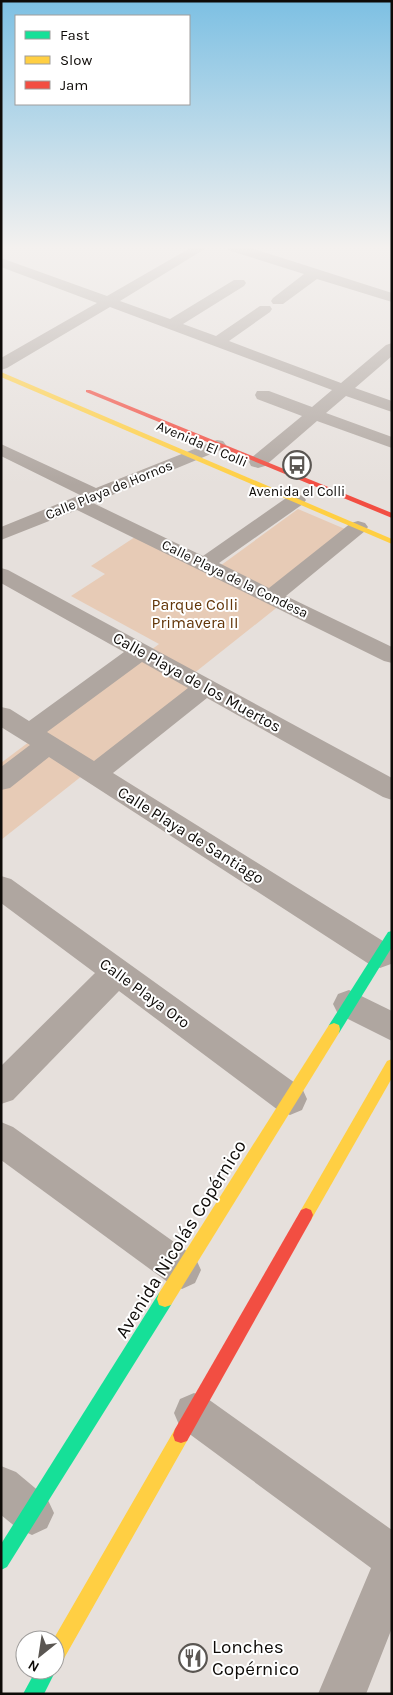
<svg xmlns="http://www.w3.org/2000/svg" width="393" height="1695" font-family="Karla,sans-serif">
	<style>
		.green { fill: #e7cbb6 }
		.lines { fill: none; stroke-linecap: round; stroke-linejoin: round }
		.street { fill: #afa6a0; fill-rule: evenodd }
		.fast { fill: #16e098; fill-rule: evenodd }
		.slow { fill: #ffcf43; fill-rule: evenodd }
		.jam { fill: #f24e42; fill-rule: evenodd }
		.labels { text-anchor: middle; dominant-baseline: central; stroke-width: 4; stroke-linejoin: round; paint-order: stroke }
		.far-street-label { font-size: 14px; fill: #0e0b08; stroke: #fff }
		.far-poi-label { font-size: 14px; fill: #0e0b08; stroke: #fff }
		.park-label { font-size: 16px; fill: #623508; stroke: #fff }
		.street-label { font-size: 16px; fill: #0e0b08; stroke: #fff }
		.near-street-label { font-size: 19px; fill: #0e0b08; stroke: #fff }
		.near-poi-label { font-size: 19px; fill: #0e0b08; stroke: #fff; text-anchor: start }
	</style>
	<rect width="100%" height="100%" fill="#e6e0dc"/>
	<path class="green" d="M298,509L345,529L261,595L280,605L183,682L193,688L1,840V763L159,644L71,596L105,574L91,566L138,535L213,571Z"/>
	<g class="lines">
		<g class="street">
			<path d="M192,247H208L120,301L170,319L234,280H244L246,283L244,286L183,324L216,336L260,306H270L272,309L270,312L229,341L341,383L386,345L392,343V356L355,388L392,401V412L346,396L326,413L392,437V448L317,421L265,466L258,468L251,466L249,462L251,458L302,416L257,399L255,395L257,391H269L312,407L332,390L110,307L7,368L1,370V358L97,303L1,267V258L107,296Z"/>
			<path d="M227,247H248L392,293V302L317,279L283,304H273L271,301L273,298L304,274L228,250Z"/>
			<path d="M217,440L223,441L226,445L223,449L93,503L203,556L289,496L296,494L303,496L306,500L303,504L219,563L269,588L351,523L358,521L365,523L368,527L365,531L286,596L392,647V663L384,661L77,510L1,540V527L80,495L1,456V444L96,488Z"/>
			<path d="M1,568L8,570L392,778V800L383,797L207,698L113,773L391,946V964L380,968L369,964L49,757L10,788L1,790V767L30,745L1,727V707L10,709L29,721L124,652L1,583ZM142,662L188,688L94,761L47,732Z"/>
			<path d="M1,876L11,879L302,1088L307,1099L302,1110L290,1115L278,1110L119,991L13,1100L1,1104V1066L95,973L1,903Z"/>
			<path d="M349,990L392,1011V1041L338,1014L333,1004L338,994Z"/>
			<path d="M1,1122L13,1127L195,1257L201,1270L195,1283L182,1289L169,1283L1,1160Z"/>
			<path d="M194,1393L208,1399L392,1530V1628L366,1694H318L371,1568L180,1427L174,1413L180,1399Z"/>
			<path d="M1,1466L16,1472L47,1498L54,1513L47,1528L32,1535L17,1528L1,1515Z"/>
		</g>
		<g class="fast">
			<path d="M392,931V947L339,1033L334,1035L329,1033L328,1029L329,1025L388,932Z"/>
			<path d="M165,1291L171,1293L173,1299L171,1305L7,1567L1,1570V1544L159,1293Z"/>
			<path d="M55,1669L56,1670L44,1694H23L36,1670Z"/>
		</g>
		<g class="slow">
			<path d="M1,372L392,539V544L1,377Z"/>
			<path d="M334,1023L339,1025L340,1029L339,1033L171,1305L165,1307L159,1305L157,1299L159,1293L329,1025Z"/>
			<path d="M392,1059V1078L311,1220L306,1222L301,1220L299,1215L301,1210L387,1061Z"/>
			<path d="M181,1427L187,1429L189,1435L187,1441L62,1662L55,1664V1640H53L175,1429Z"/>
		</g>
		<g class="jam">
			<path d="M86,390H90L392,513V518L86,392Z"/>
			<path d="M306,1208L311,1210L313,1215L311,1220L187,1441L181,1443L175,1441L173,1435L175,1429L301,1210Z"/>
		</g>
	</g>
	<linearGradient id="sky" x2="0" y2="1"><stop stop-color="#7dc0e3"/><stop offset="0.51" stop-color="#f4f1ef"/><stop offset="1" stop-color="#f4f1ef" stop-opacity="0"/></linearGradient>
	<rect width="393" height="485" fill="url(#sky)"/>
	<defs>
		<symbol id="bus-ring" viewBox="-11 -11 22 22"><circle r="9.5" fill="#fff" stroke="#5a5652" stroke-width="1.5"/><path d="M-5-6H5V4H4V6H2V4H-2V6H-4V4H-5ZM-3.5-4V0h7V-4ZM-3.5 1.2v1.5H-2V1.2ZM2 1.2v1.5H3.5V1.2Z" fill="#5a5652"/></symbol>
		<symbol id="restaurant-ring" viewBox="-11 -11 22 22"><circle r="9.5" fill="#fff" stroke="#5a5652" stroke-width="1.5"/><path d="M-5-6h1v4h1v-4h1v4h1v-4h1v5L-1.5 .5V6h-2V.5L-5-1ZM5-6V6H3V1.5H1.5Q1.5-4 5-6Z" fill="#5a5652"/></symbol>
	</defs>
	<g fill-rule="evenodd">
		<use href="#bus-ring" x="281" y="449" width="32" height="32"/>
		<use href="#restaurant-ring" x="177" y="1642" width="32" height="32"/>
	</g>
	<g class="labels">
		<g class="far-street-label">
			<text transform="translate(202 444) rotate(23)">Avenida El Colli</text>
			<text transform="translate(109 490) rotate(-22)">Calle Playa de Hornos</text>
			<text transform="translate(235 579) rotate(26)">Calle Playa de la Condesa</text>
		</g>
		<g class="far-poi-label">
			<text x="297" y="491">Avenida el Colli</text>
		</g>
		<g class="park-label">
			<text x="195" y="604">Parque Colli<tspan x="195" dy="18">Primavera II</tspan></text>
		</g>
		<g class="street-label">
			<text transform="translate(197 682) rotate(29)">Calle Playa de los Muertos</text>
			<text transform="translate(191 835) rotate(32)">Calle Playa de Santiago</text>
			<text transform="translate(145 993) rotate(36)">Calle Playa Oro</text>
		</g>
		<g class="near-street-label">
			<text transform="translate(181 1239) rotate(-58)">Avenida Nicolás Copérnico</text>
		</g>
		<g class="near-poi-label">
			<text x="212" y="1647">Lonches<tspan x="212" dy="22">Copérnico</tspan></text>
		</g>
	</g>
	<rect width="393" height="1695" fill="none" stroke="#0e0b08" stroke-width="5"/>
	<rect x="15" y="15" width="175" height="90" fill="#ffffff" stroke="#9f9d9c"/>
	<rect x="25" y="31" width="25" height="8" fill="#16e098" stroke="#9f9d9c"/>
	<text x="60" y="40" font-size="15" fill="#0e0b08">Fast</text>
	<rect x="25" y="56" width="25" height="8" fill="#ffcf43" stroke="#9f9d9c"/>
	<text x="60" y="65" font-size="15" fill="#0e0b08">Slow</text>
	<rect x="25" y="81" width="25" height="8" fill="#f24e42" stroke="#9f9d9c"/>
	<text x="60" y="90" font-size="15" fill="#0e0b08">Jam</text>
	<g transform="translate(40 1655) rotate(210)"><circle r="24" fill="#ffffff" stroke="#9f9d9c"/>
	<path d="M0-4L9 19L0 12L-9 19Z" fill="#5a5652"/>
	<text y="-8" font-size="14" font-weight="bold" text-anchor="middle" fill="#0e0b08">N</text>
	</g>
</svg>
